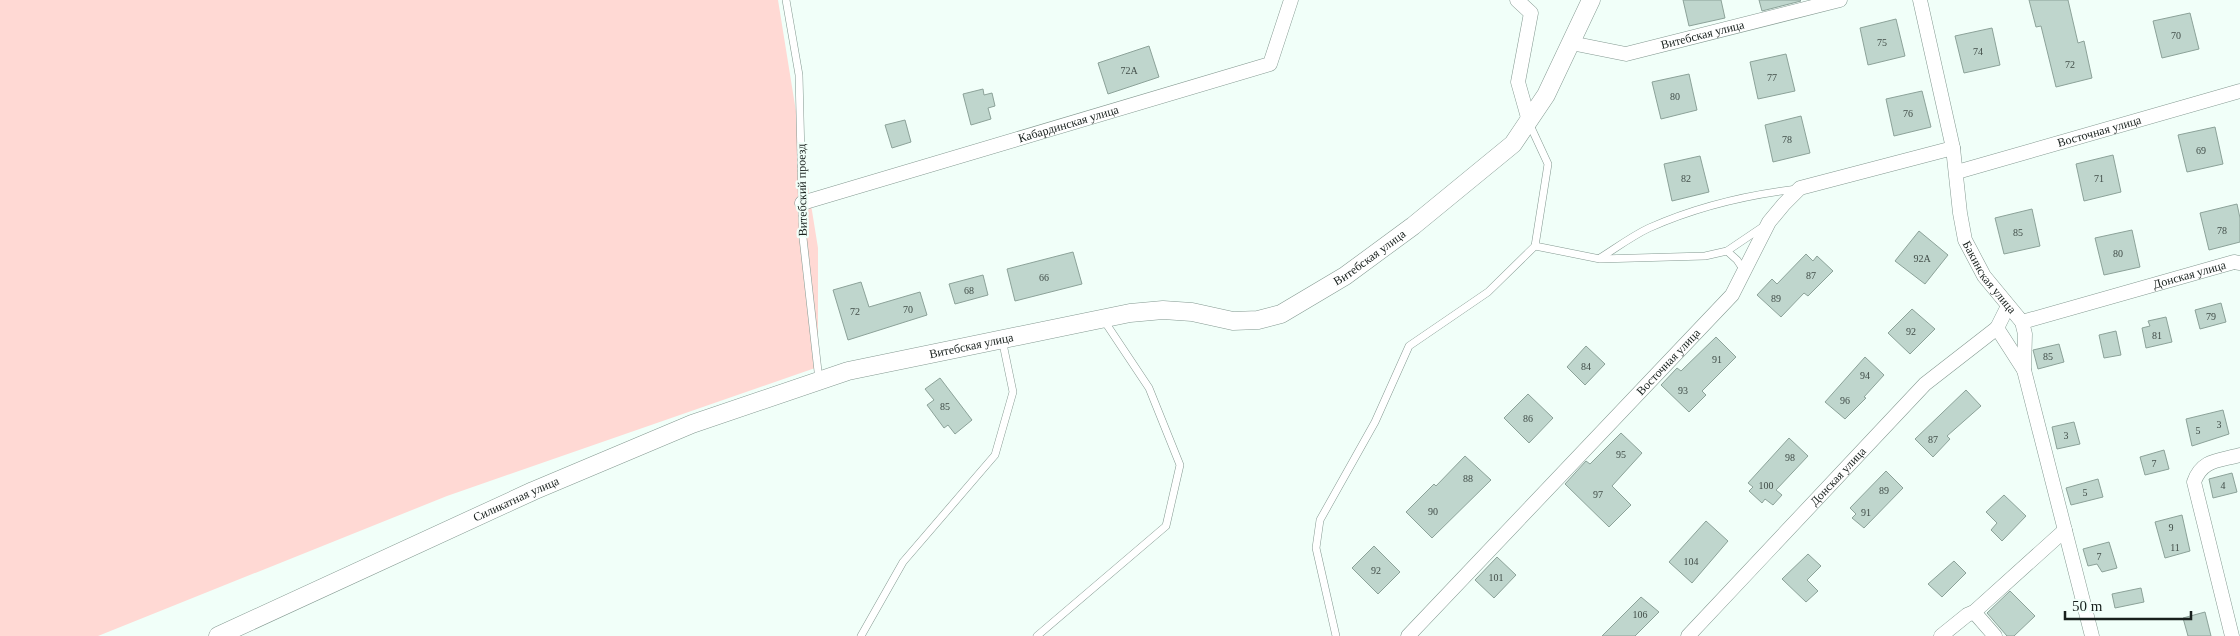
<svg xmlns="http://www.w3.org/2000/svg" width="2240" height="636" font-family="'Times New Roman',serif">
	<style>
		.green { fill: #ffd9d4 }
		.building { fill: #bfd6cd; stroke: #8ca299 }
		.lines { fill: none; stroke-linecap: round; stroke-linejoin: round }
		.service-casing { stroke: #849991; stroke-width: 8 }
		.minor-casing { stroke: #849991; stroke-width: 15 }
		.tertiary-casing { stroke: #849991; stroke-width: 19 }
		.service { stroke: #fff; stroke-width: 7 }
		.minor { stroke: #fff; stroke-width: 14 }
		.tertiary { stroke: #fff; stroke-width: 18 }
		.labels { text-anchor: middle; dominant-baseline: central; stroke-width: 4.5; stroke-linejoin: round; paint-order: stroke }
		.number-label { font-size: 10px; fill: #424e49 }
		.street-label { font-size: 12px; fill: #18201d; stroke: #f1fff9 }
	</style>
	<rect width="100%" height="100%" fill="#f1fff9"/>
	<path class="green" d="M0,0H778L818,248V367L447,496L98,636H0Z"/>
	<g class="building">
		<path d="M1683,0H1721L1725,18L1689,26Z"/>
		<path d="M1759,0H1800L1801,1L1762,11Z"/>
		<path d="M2029,0H2068L2078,43L2084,41L2092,78L2056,87L2041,26L2036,27Z"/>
		<path d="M2190,13L2199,49L2162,58L2153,21Z"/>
		<path d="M1896,19L1905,56L1868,65L1860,28Z"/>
		<path d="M1992,28L2000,65L1964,73L1955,36Z"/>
		<path d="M1149,46L1159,77L1108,94L1098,63Z"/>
		<path d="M1786,54L1795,91L1758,99L1750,62Z"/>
		<path d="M1689,74L1697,110L1661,119L1652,82Z"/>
		<path d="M983,89L984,95L992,93L995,106L988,108L991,119L971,125L963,94Z"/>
		<path d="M1922,91L1931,127L1894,136L1886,99Z"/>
		<path d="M1801,116L1810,153L1773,162L1765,125Z"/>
		<path d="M905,120L911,142L892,148L885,125Z"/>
		<path d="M2215,127L2223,164L2187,172L2178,135Z"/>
		<path d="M2113,155L2121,192L2084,201L2076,164Z"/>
		<path d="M1700,156L1709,192L1672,201L1664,164Z"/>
		<path d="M2237,204L2240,218V242L2209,250L2200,213Z"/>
		<path d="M2032,209L2040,246L2004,254L1995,218Z"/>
		<path d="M2132,230L2140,267L2104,275L2095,238Z"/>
		<path d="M1919,231L1948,255L1925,284L1895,261Z"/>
		<path d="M1073,252L1082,284L1015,301L1007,269Z"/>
		<path d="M1806,254L1813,261L1817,256L1833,271L1808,296L1804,293L1781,317L1757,295L1772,279L1777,284Z"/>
		<path d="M983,275L988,295L955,304L949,284Z"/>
		<path d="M861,282L869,307L920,292L927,315L848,340L833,290Z"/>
		<path d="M2221,303L2226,322L2200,329L2195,310Z"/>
		<path d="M1912,309L1935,329L1910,354L1888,333Z"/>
		<path d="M2166,317L2172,342L2146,348L2142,328L2150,326L2148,321Z"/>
		<path d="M2116,331L2121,355L2104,358L2099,335Z"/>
		<path d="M1716,337L1736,357L1702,391L1706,395L1689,412L1661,385L1677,368L1681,371Z"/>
		<path d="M2059,344L2064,362L2038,369L2033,350Z"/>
		<path d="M1586,346L1605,364L1585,385L1567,367Z"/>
		<path d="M1865,357L1884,375L1864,397L1866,398L1845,419L1825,402Z"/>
		<path d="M940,378L972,420L955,434L948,425L944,428L927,405L934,400L925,389Z"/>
		<path d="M1966,390L1981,406L1947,436L1950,439L1933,457L1915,439Z"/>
		<path d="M1528,394L1553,418L1529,443L1504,418Z"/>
		<path d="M2223,410L2229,434L2192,446L2186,419Z"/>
		<path d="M2074,422L2080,444L2057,449L2052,427Z"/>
		<path d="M1621,433L1642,453L1612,486L1631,505L1609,527L1565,484L1586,461L1590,464Z"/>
		<path d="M1789,438L1808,456L1776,490L1782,495L1773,505L1765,499L1762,503L1749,491L1753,487L1748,483Z"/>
		<path d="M2164,450L2169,469L2145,475L2140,457Z"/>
		<path d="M1465,456L1491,480L1432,538L1406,512L1434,484L1436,486Z"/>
		<path d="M1886,471L1903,488L1864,528L1852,518L1856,514L1850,508Z"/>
		<path d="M2232,473L2237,492L2213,498L2209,479Z"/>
		<path d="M2098,479L2103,497L2071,505L2066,488Z"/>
		<path d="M2004,495L2026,516L2002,541L1991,530L1997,523L1986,512Z"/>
		<path d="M2182,515L2190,551L2165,558L2155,522Z"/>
		<path d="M1706,521L1728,541L1692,583L1669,562Z"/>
		<path d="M2109,542L2117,568L2102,572L2097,564L2088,566L2083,549Z"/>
		<path d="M1374,546L1400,572L1378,594L1352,568Z"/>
		<path d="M1808,554L1821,566L1807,580L1818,591L1806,602L1782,579Z"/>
		<path d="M1497,557L1516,575L1494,598L1475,580Z"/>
		<path d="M1954,561L1966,573L1942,597L1928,584Z"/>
		<path d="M2141,588L2144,602L2115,608L2112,594Z"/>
		<path d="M2010,591L2035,616L2014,636H2007L1987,613Z"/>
		<path d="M1641,597L1659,612L1635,636H1602Z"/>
		<path d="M2205,612L2211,636H2188L2183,618Z"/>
	</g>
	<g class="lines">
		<defs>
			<g id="service">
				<path d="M786,0L799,75L803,238L819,380"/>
				<path d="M1529,123L1548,164L1535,246L1600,259L1705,256L1727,251L1737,260L1745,272"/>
				<path d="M1727,251L1764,226"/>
				<path d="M1600,258C1616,248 1632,236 1649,228C1696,207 1746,195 1797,189"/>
				<path d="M861,636L903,562L995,455L1013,392L1002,339"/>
				<path d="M1037,636L1166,526L1180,465L1149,388L1103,319"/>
				<path d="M1336,636L1316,548L1320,520L1375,422L1409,346L1488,292L1535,246"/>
			</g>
			<g id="minor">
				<path d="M1517,0L1531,13L1518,82L1529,121"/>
				<path id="s1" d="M1920,0L1953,148L1960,213L1965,240L1984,276L2022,322L2025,334L2024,370L2092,636"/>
				<path id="s2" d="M1571,43L1626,54L1840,0"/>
				<path id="s3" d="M1957,172L2240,91"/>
				<path id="s4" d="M802,203L1270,64L1291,0"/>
				<path d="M2008,306L1997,328L2024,370"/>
				<path id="s5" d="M2022,322L2234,262L2240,263"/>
				<path d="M1974,612L1995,636"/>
				<path id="s6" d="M1408,636L1732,295L1769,222L1784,204L1800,188L1953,148"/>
				<path id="s7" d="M1688,636L1925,384L1997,328"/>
				<path d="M1941,636L1967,615L1974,612L2065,530"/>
				<path d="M2232,636L2194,482C2202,459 2219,461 2240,455"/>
			</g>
			<g id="tertiary">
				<path id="s8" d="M218,636L533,491L692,424L848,371L1130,313L1163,310L1192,312L1233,321L1258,320L1281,314L1345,276L1413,226L1513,144L1546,95L1591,0"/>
			</g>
		</defs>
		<use href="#service" class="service-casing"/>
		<use href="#minor" class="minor-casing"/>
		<use href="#tertiary" class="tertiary-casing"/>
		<use href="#service" class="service"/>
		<use href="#minor" class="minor"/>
		<use href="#tertiary" class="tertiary"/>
	</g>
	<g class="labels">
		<g class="number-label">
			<text x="2176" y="35">70</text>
			<text x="1882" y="42">75</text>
			<text x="1978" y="51">74</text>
			<text x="2070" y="64">72</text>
			<text x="1129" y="70">72А</text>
			<text x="1772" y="77">77</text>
			<text x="1675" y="96">80</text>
			<text x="1908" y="113">76</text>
			<text x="1787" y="139">78</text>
			<text x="2201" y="150">69</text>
			<text x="1686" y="178">82</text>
			<text x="2099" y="178">71</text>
			<text x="2222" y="230">78</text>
			<text x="2018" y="232">85</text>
			<text x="2118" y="253">80</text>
			<text x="1922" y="258">92А</text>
			<text x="1811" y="275">87</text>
			<text x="1044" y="277">66</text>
			<text x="969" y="290">68</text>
			<text x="1776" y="298">89</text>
			<text x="908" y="309">70</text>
			<text x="855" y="311">72</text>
			<text x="2211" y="316">79</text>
			<text x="1911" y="331">92</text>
			<text x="2157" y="335">81</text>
			<text x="2048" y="356">85</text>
			<text x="1717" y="359">91</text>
			<text x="1586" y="366">84</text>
			<text x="1865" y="375">94</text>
			<text x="1683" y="390">93</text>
			<text x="1845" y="400">96</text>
			<text x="945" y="406">85</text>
			<text x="1528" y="418">86</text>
			<text x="2219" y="424">3</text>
			<text x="2198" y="430">5</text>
			<text x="2066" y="435">3</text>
			<text x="1933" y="439">87</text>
			<text x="1621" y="454">95</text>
			<text x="1790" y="457">98</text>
			<text x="2154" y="463">7</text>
			<text x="1468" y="478">88</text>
			<text x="1766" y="485">100</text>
			<text x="2223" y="485">4</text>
			<text x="1884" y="490">89</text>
			<text x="2085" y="492">5</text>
			<text x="1598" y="494">97</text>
			<text x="1433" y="511">90</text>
			<text x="1866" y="512">91</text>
			<text x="2171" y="527">9</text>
			<text x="2175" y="547">11</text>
			<text x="2099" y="556">7</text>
			<text x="1691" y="561">104</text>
			<text x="1376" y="570">92</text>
			<text x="1496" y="577">101</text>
			<text x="1640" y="614">106</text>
		</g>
		<g class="street-label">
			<text stroke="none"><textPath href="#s2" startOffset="135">Витебская улица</textPath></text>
			<text stroke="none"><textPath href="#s4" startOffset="278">Кабардинская улица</textPath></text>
			<text stroke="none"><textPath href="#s3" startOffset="148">Восточная улица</textPath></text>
			<text transform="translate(802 190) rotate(-91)">Витебский проезд</text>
			<text stroke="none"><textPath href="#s8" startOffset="1230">Витебская улица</textPath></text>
			<text stroke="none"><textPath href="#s5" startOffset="174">Донская улица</textPath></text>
			<text stroke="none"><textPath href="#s1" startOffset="289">Бакинская улица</textPath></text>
			<text stroke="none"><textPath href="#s8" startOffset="810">Витебская улица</textPath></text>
			<text stroke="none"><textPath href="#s6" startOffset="378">Восточная улица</textPath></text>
			<text stroke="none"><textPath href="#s7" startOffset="219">Донская улица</textPath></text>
			<text stroke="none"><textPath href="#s8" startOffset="328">Силикатная улица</textPath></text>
		</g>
	</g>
	<path d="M2065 611v8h126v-8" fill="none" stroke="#18201d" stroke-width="2.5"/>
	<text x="2072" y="611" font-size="15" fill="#18201d" stroke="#f1fff9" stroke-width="4" paint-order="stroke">50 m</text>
</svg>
